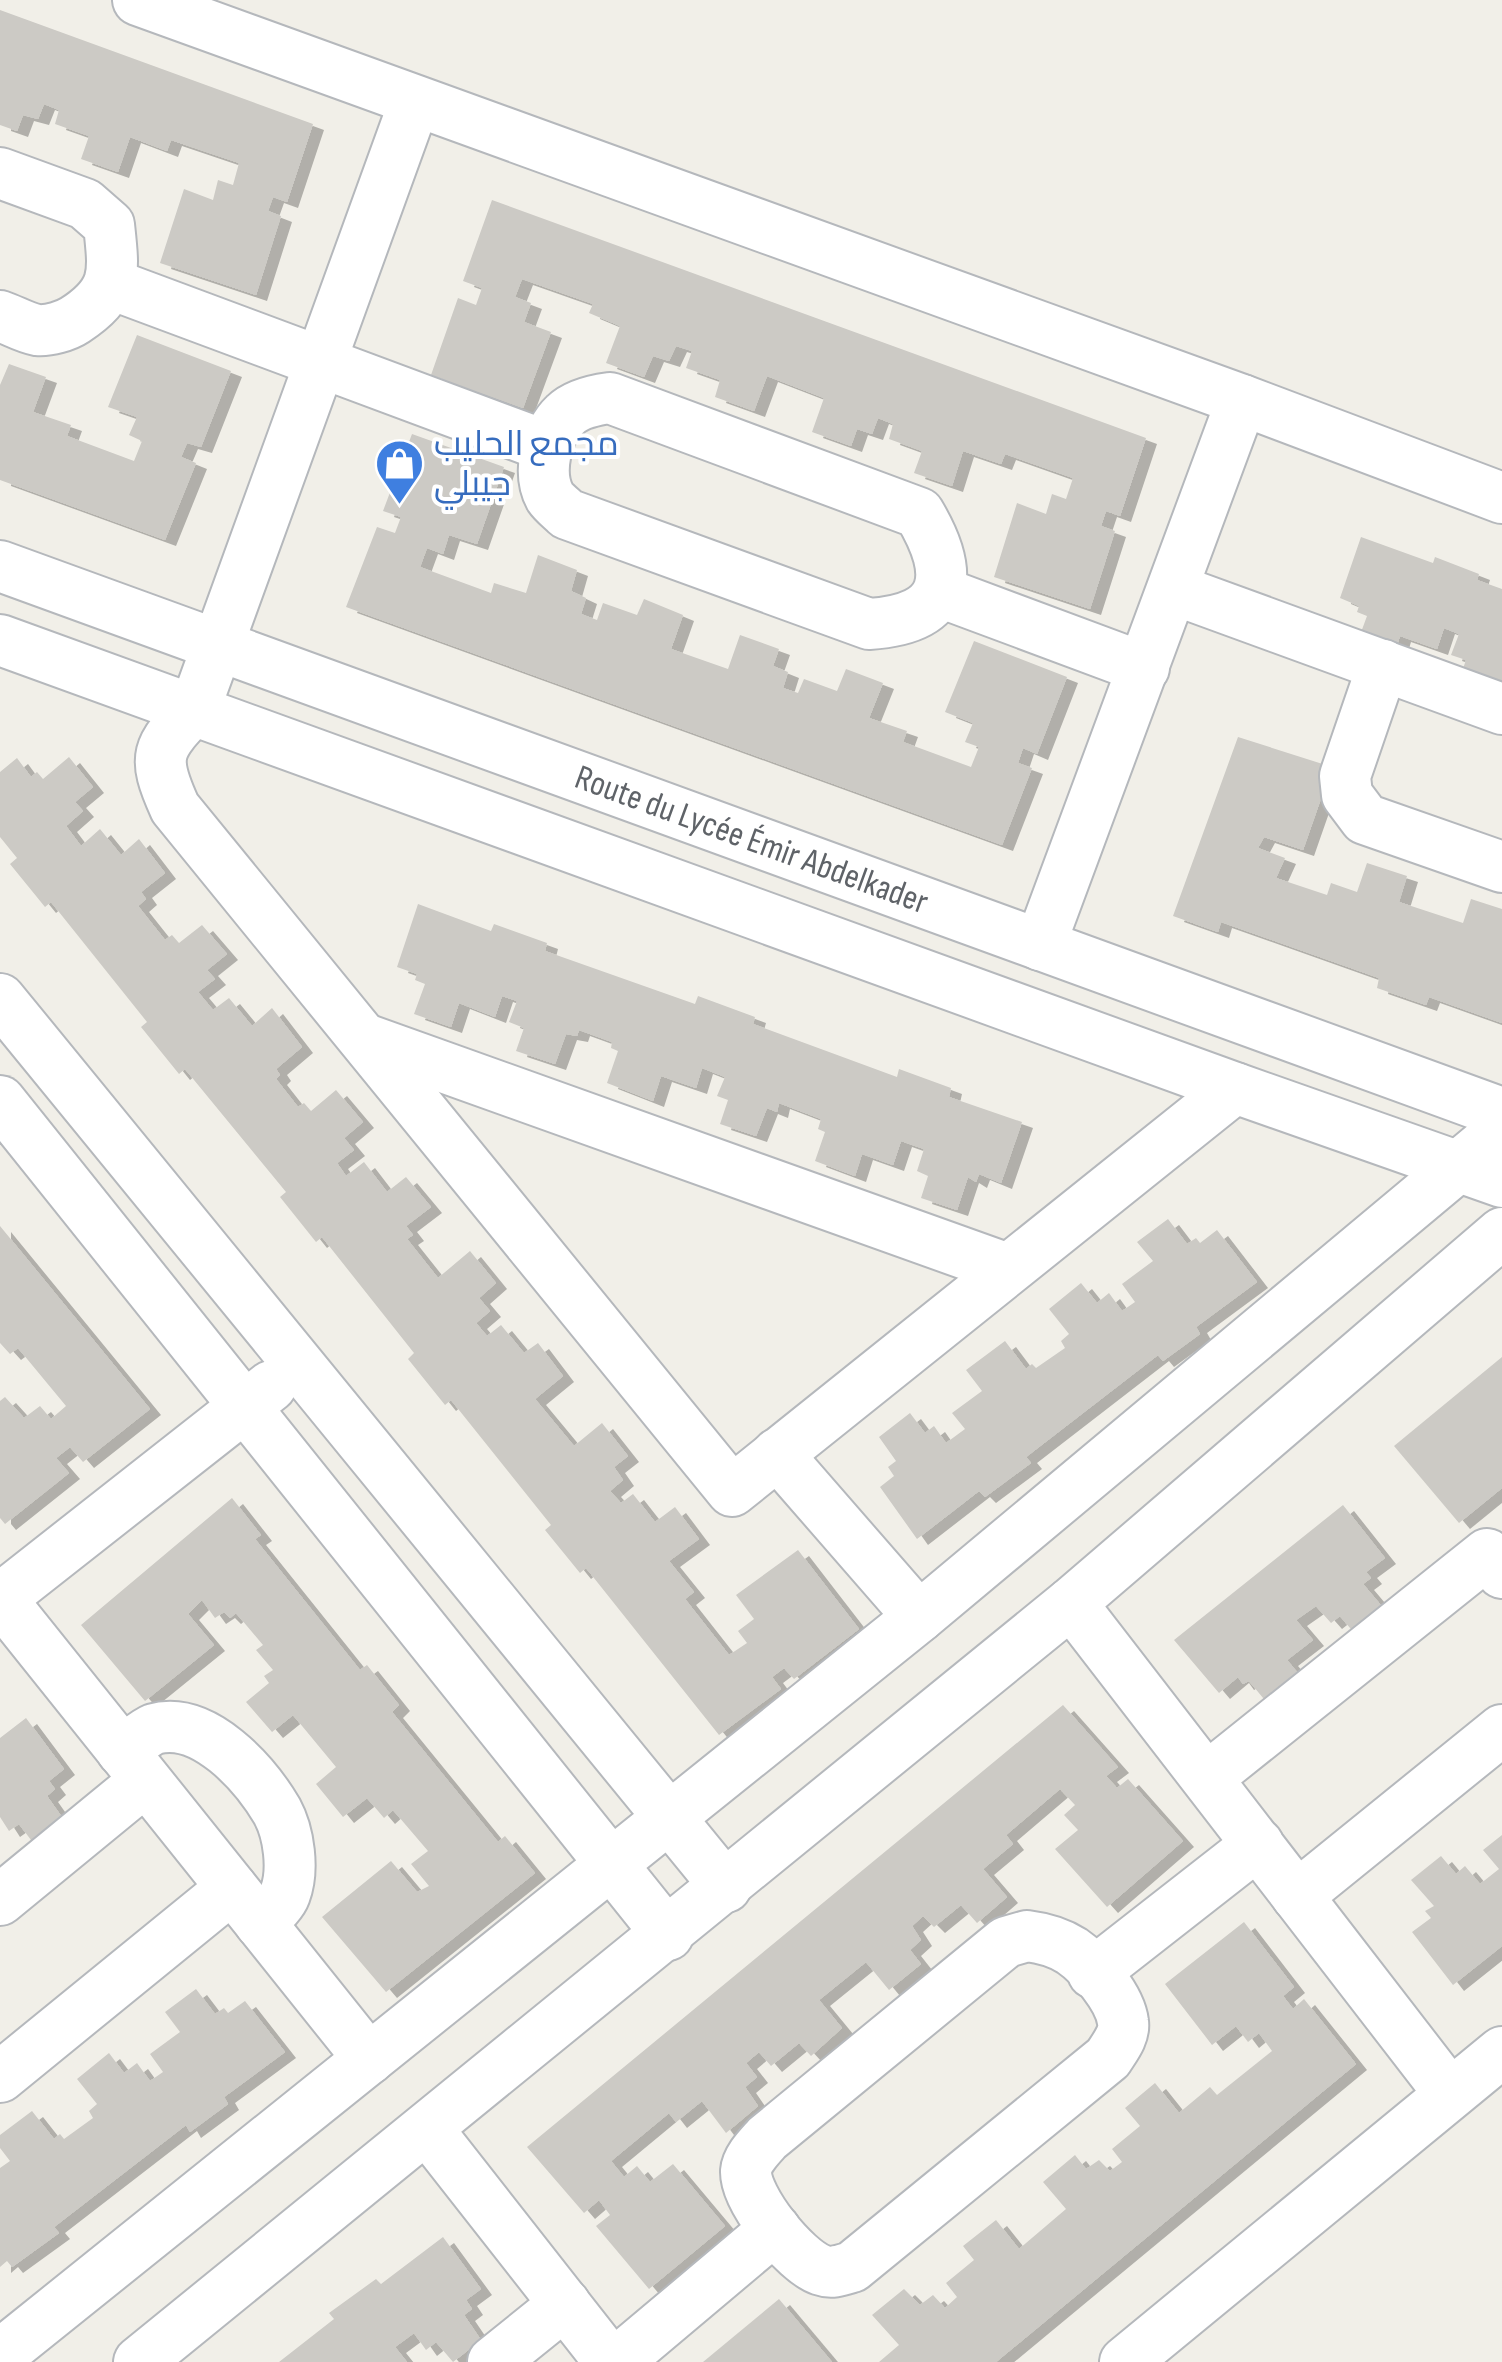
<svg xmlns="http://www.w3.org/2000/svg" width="1502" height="2362" font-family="'Sofia Sans Condensed',Cairo,sans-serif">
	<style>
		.building { fill: #cccac5; filter: url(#shadow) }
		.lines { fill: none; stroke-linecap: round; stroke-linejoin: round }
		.minor-casing { stroke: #b5b8bc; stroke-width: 54 }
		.minor { stroke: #fff; stroke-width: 50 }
		.labels { text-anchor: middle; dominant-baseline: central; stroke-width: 8; stroke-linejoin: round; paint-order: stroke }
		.shop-label { font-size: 35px; fill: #366cbe; stroke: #fff; text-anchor: start }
		.street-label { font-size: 35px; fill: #5f6368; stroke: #fff }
	</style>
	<defs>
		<filter id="shadow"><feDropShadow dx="11" dy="6" stdDeviation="0" flood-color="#0004"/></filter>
	</defs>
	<rect width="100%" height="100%" fill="#f1efe8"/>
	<g class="building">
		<path d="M0,10L313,124L287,202L273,197L268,211L281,216L256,295L160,263L184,189L213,200L218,180L233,185L239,163L171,140L167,151L130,137L118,172L81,159L89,136L55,124L59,110L44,104L38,119L23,115L17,131L0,125Z"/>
		<path d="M492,200L1146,438L1120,516L1106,511L1101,526L1115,531L1090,609L994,577L1017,503L1046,514L1052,494L1066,499L1073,478L1005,454L1001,464L963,451L952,486L914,473L922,451L889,439L893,424L878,418L872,434L857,429L851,446L812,432L824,398L767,376L754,411L715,397L720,380L686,368L692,351L676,346L669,361L653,356L644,377L606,363L620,326L589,313L593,304L522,279L515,297L531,303L524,322L551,332L523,408L431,375L458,298L476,305L482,288L463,281Z"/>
		<path d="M137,335L231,371L201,447L187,443L181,457L196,463L165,540L0,480V385L9,364L46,377L33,412L71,425L67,436L134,461L142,441L129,435L137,417L108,407Z"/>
		<path d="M412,434L504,467L477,544L449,535L443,554L427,548L420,567L491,593L494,583L526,593L538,555L577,570L571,591L586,598L581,614L597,620L603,603L637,615L644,599L683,615L671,649L728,669L740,635L779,649L773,666L788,672L783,688L798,693L804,679L837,691L846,669L883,683L869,718L907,731L903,742L971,767L979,747L965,742L973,723L945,712L974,641L1067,677L1037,754L1023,748L1018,763L1032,768L1002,845L346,607L377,527L395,533L401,517L383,511Z"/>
		<path d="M1361,537L1433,563L1435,557L1479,574L1477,580L1502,589V682L1497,697L1458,683L1466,660L1451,655L1459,634L1444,628L1437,649L1400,636L1393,659L1356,646L1367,616L1357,612L1359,606L1340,598Z"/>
		<path d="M1238,737L1332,767L1303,850L1264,837L1258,848L1285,858L1276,878L1327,895L1331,883L1357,892L1367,863L1407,876L1399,902L1463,923L1471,899L1502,909V1023L1429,997L1426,1005L1377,988L1379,978L1221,922L1218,932L1173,916Z"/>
		<path d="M69,757L93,787L75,802L83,811L66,826L81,846L100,829L121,855L139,839L165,873L141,892L146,899L138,906L165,940L172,935L179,943L202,925L227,954L207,970L215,979L198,992L213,1010L229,998L252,1026L272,1008L302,1047L276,1069L280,1075L276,1079L298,1107L304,1103L311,1111L336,1090L363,1122L344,1138L354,1150L337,1163L346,1176L364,1162L387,1192L406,1177L431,1207L406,1226L413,1235L407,1239L438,1278L470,1251L496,1283L479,1298L490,1311L476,1323L487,1336L501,1325L524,1353L538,1343L563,1376L535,1399L574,1446L602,1423L628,1456L614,1467L623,1480L610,1491L621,1503L633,1494L655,1522L675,1507L699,1539L669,1561L694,1592L685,1599L729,1655L747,1643L738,1631L754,1619L736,1595L798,1550L859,1629L794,1679L784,1668L772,1677L781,1689L719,1735L586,1568L580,1573L545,1530L551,1525L451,1400L445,1405L408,1359L414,1353L322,1237L316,1242L280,1197L286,1192L185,1069L179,1074L141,1027L147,1022L51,902L45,907L10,864L17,858L0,837V772L17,758L31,777L37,772L43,779Z"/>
		<path d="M418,904L491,931L494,924L547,943L545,951L695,1004L698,996L755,1017L753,1024L897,1077L899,1069L951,1088L949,1097L1022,1122L1001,1183L979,1174L976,1182L968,1177L957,1210L921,1198L928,1176L917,1171L924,1149L901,1141L893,1165L862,1154L855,1176L815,1161L825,1132L818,1129L821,1119L779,1103L777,1112L767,1108L756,1136L720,1124L728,1100L717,1096L725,1077L702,1068L696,1088L661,1076L653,1101L607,1083L618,1051L611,1048L612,1042L579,1030L577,1036L566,1034L555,1064L516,1051L524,1028L509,1022L517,1001L502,996L495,1017L459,1003L451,1027L414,1014L425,984L415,980L417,974L397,967Z"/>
		<path d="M1168,1219L1187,1244L1196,1238L1200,1243L1217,1230L1257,1282L1196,1327L1200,1334L1163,1361L1158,1355L1026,1457L1031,1463L985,1497L979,1491L917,1539L880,1487L894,1476L888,1467L896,1461L879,1437L910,1413L925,1433L934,1426L946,1443L965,1429L952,1413L982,1391L966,1370L1005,1341L1026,1369L1032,1364L1036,1368L1065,1348L1061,1341L1069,1334L1049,1309L1081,1283L1097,1303L1109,1293L1122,1311L1135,1302L1122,1284L1153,1261L1137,1242Z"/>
		<path d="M0,1226L150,1409L83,1462L70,1447L56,1458L69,1473L5,1524L0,1518V1401L5,1397L24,1418L40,1406L51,1419L66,1406L18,1348L10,1354L0,1343Z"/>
		<path d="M1502,1357V1488L1459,1523L1394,1446Z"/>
		<path d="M232,1498L261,1535L255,1539L360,1670L367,1665L399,1705L392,1712L498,1842L505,1836L535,1873L386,1992L322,1917L391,1861L417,1892L429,1886L411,1864L428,1851L393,1810L384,1818L367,1798L343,1817L316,1784L336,1767L293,1715L272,1732L246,1702L269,1683L264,1676L273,1670L256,1650L263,1645L236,1613L230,1618L224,1612L215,1618L202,1600L188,1614L214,1645L145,1701L81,1625Z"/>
		<path d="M1343,1505L1385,1558L1366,1572L1371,1578L1363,1584L1385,1610L1355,1634L1340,1616L1331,1623L1316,1606L1296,1620L1313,1640L1287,1660L1302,1678L1268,1704L1249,1681L1243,1684L1238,1677L1219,1693L1174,1640Z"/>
		<path d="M1063,1705L1118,1767L1106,1776L1117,1788L1128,1779L1183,1841L1107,1907L1055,1849L1078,1830L1064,1815L1075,1805L1060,1789L1006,1835L1013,1844L983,1869L1007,1897L977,1923L961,1905L934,1927L923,1916L912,1926L921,1940L910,1950L921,1964L889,1990L866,1962L819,2000L842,2028L811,2056L799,2043L771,2066L759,2052L746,2063L757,2077L745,2087L758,2106L726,2133L702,2101L676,2122L669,2113L611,2161L624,2177L637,2166L650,2182L673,2164L725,2226L649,2289L596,2226L610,2215L599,2200L584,2213L527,2147Z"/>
		<path d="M26,1718L64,1769L49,1781L55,1789L47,1796L64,1820L34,1844L19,1824L9,1831L0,1817V1738Z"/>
		<path d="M1502,1835V1946L1453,1985L1412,1932L1431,1918L1425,1911L1434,1906L1411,1880L1441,1856L1456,1874L1465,1866L1480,1884L1499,1869L1483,1850Z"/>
		<path d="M1244,1922L1294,1987L1283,1996L1293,2009L1304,1999L1356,2064L996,2362H879L899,2345L872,2315L904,2289L920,2305L933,2295L945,2308L957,2297L946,2283L974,2260L963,2246L996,2220L1019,2249L1066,2209L1043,2182L1075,2155L1086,2169L1099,2160L1110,2171L1122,2162L1112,2149L1140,2126L1125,2108L1155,2083L1179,2113L1210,2087L1217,2095L1272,2051L1259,2033L1248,2042L1236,2026L1212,2045L1165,1984Z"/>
		<path d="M196,1989L215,2014L224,2008L228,2013L245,2001L285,2052L224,2097L228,2104L190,2132L186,2125L54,2227L59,2233L12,2267L7,2261L0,2267V2168L10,2161L0,2148V2135L32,2111L54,2139L60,2134L64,2139L93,2118L89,2111L97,2104L77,2079L109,2053L124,2073L137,2063L150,2081L163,2072L150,2054L180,2032L165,2012Z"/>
		<path d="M443,2237L481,2289L466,2300L472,2309L464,2315L481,2340L453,2362L436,2342L426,2350L414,2333L395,2347L407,2362H279L334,2319L329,2313L376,2279L381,2284Z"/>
		<path d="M779,2299L832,2362H703Z"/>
	</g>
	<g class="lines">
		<defs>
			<g id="minor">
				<path d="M138,0L1242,400L1502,498"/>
				<path d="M415,101L195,708C157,748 151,755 175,808L732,1491L1235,1088"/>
				<path d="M0,173L85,204L109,225C114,272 118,292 75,320C66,326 49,331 37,330C25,328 12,320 0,316"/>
				<path d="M111,284L546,446"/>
				<path d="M610,398L919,513C957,576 950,619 869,624L567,514C562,509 554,503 550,497C537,473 546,433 565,415C576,404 595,400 610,398Z"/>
				<path id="s1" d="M0,566L1502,1113"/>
				<path d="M1173,589L1502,709"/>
				<path d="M940,592L1144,668"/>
				<path d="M0,640L1235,1088L1502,1182"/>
				<path d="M1383,665L1345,776L1347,795L1365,819L1502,867"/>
				<path d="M1040,945L1242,400"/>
				<path d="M0,999L726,1887"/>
				<path d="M365,1039L1008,1269"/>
				<path d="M0,1101L668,1935"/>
				<path d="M777,1454L919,1617"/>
				<path d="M0,1598L369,2059"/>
				<path d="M0,1599L271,1386"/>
				<path d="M1071,1603L1450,2094"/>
				<path d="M122,1751C132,1745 144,1733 154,1729C204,1715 255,1774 277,1811C289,1833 294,1870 285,1894C281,1905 268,1915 260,1923"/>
				<path d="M1208,1777L1487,1554L1502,1573"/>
				<path d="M1297,1896L1502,1730"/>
				<path d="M0,1900L145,1781"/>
				<path d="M1027,1936C1043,1938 1058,1942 1072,1951C1091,1964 1120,1998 1123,2022C1125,2035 1115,2047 1108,2058L852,2267C842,2270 832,2274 821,2270C795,2261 745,2199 746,2171C747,2159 759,2147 767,2138L1006,1942Z"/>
				<path d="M1093,1973L1258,1844"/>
				<path d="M0,2077L232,1888"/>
				<path d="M428,2130L610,2362"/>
				<path d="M0,2355L919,1617L1502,1130"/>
				<path d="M139,2362L1071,1603L1502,1233"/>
				<path d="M493,2362L565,2304"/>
				<path d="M617,2362L775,2229"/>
				<path d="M1125,2362L1502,2052"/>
			</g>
		</defs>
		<use href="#minor" class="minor-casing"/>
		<use href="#minor" class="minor"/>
	</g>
	<defs>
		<symbol id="shop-pin" viewBox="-11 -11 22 30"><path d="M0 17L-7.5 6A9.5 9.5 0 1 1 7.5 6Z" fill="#3f7fe0" stroke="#fff"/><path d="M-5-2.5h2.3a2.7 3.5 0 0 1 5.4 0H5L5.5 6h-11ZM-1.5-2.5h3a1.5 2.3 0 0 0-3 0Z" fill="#fff"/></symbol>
	</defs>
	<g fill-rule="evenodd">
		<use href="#shop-pin" x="372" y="436" width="55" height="75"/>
	</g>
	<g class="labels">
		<g class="shop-label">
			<text x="434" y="444">مجمع الحليب<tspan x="434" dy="40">جيبلي</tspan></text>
		</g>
		<g class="street-label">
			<text stroke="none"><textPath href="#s1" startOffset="800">Route du Lycée Émir Abdelkader</textPath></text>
		</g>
	</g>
</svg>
